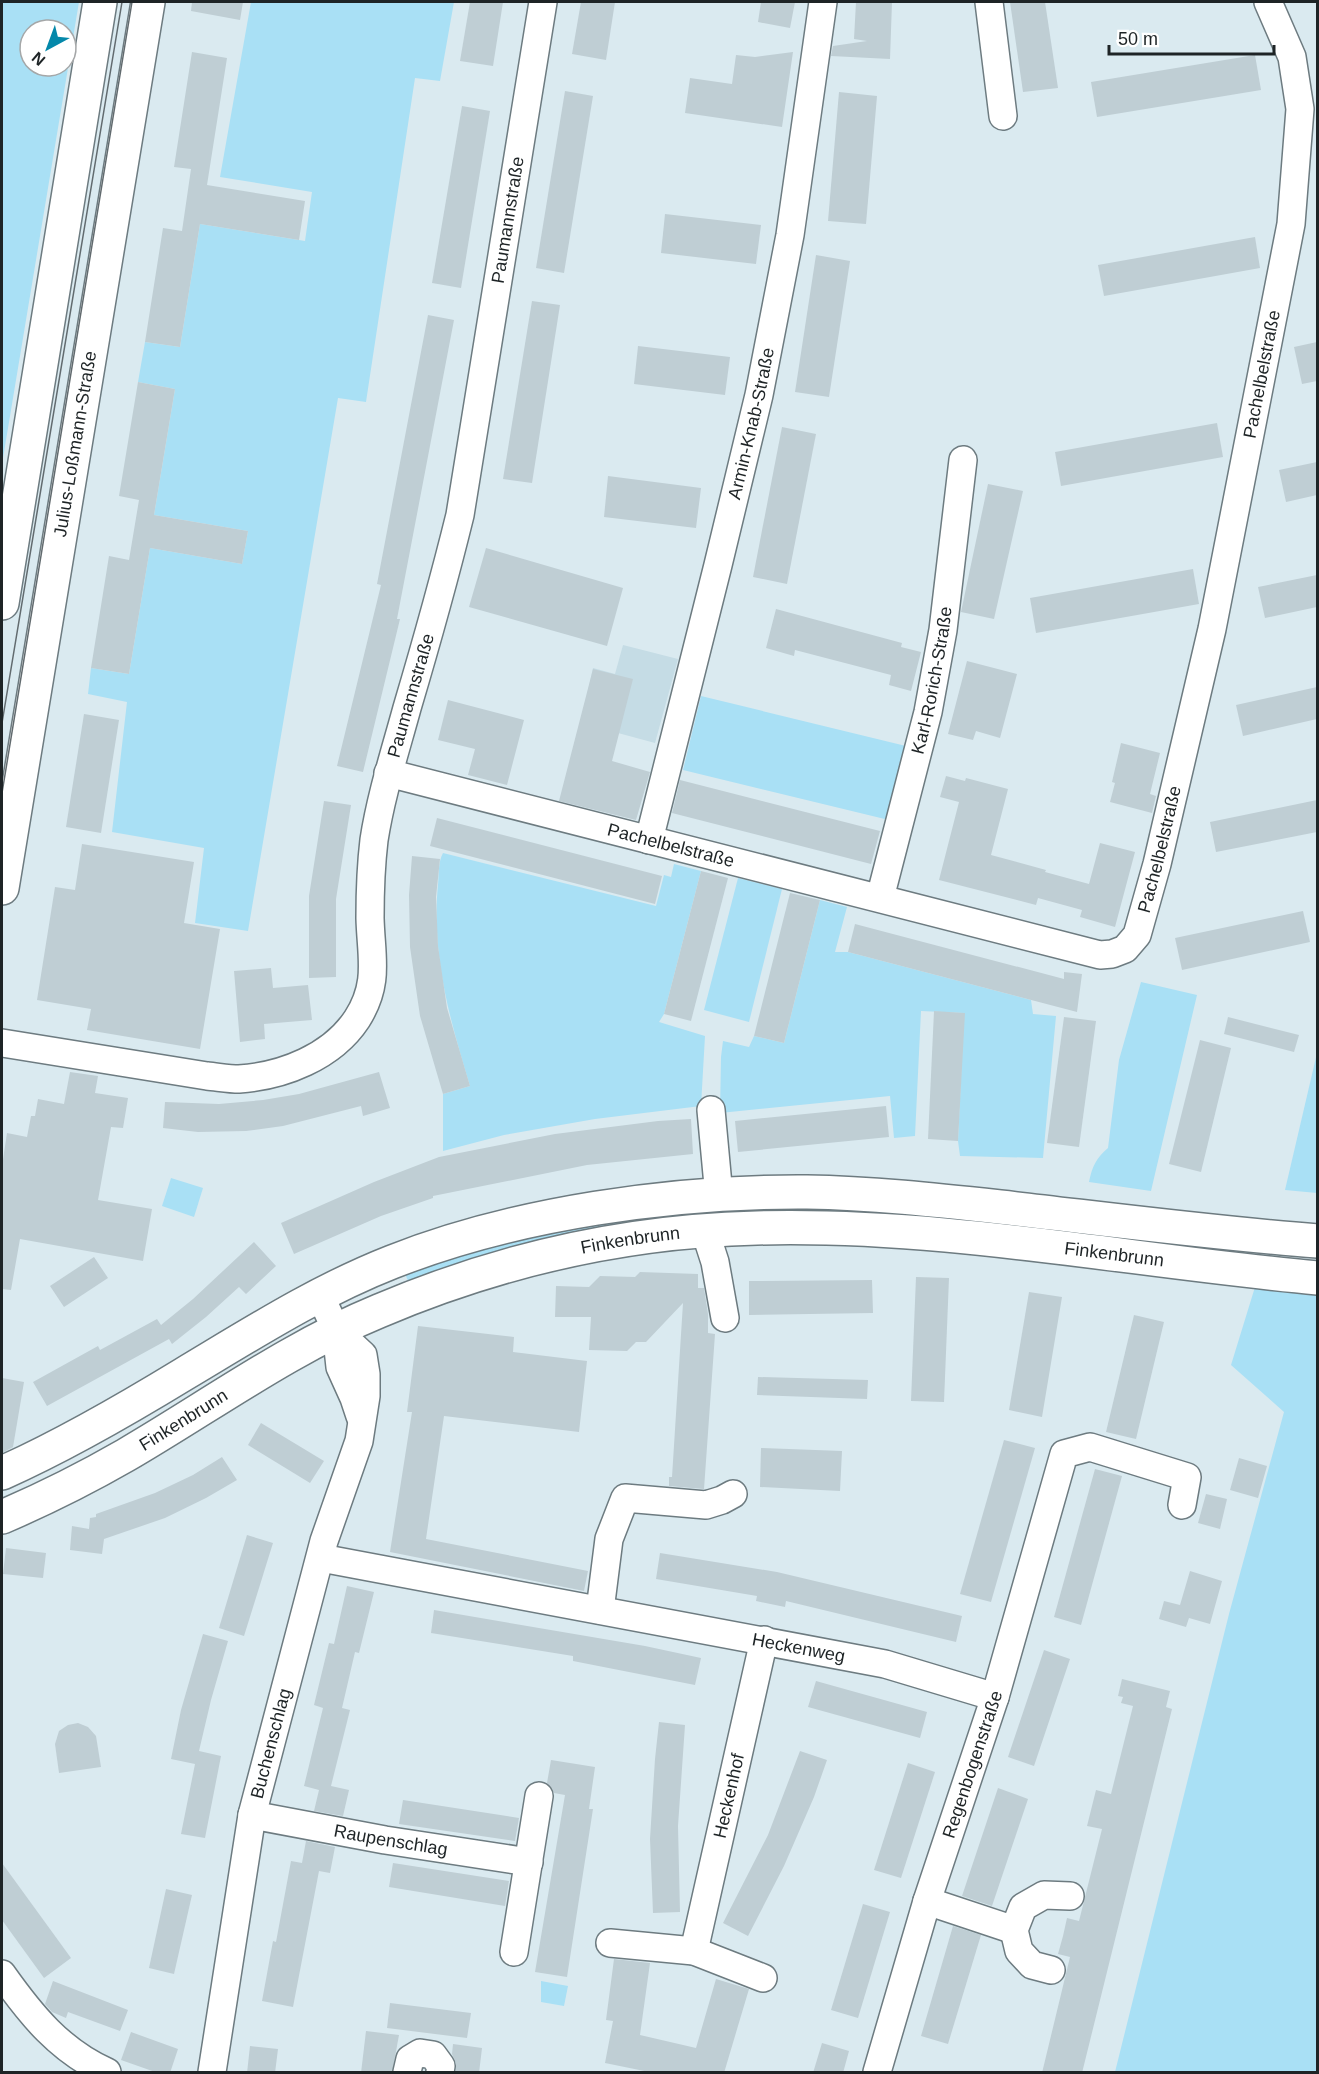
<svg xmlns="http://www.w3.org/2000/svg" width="1319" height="2074" font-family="Arial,sans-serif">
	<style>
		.built { fill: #c5dce5 }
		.green { fill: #a9e0f5; fill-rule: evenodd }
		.building { fill: #bfced4 }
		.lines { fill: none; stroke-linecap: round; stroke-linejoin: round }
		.minor-casing { stroke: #6d7b80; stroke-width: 30 }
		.major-casing { stroke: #6d7b80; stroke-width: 36 }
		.minor { stroke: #fff; stroke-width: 27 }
		.major { stroke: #fff; stroke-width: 33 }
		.tram { stroke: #626b6f; stroke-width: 1.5 }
		.labels { text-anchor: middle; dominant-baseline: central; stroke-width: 6; stroke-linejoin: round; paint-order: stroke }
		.street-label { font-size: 18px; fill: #1e2426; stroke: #fff }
	</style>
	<rect width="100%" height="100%" fill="#daeaf0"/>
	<path class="built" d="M623,645L678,659L655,743L581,723L593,668L615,674Z"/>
	<g class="green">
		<path d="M2,2H79L2,464ZM30,30H66V66H30Z"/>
		<path d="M251,2H454L440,81L415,78L366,402L338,398L248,931L195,923L204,848L112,832L127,702L88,694L91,668L129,674L150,548L242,564L248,531L154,515L175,389L138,382L145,342L180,347L200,224L305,241L312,192L220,177Z"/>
		<path d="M701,696L910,747L893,821L683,770Z"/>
		<path d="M443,853L656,906L664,875L671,877L674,864L701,871L664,1014L659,1022L705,1036L701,1106L595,1119L504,1135L443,1151V1094L470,1086C450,1020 431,955 438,885C439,874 438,862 443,853Z"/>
		<path d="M738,878L782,889L749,1022L704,1010Z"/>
		<path d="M820,900L847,907L835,952H848L1031,1000L1033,1014L1056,1016L1043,1158L960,1156L958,1141L964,1013L921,1011L915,1136L894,1138L890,1096L720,1113L721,1057L723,1041L749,1047L754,1036L784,1043Z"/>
		<path d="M1141,982L1197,995L1151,1191L1089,1182C1092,1167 1096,1158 1108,1148L1119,1060Z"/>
		<path d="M1317,1053V1193L1285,1190Z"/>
		<path d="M171,1178L203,1188L194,1217L162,1206Z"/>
		<path d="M798,1205L1072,1228L1071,1237L889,1217L410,1286L404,1271L448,1256L616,1217Z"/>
		<path d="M1255,1287L1317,1292V2072H1115L1229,1614L1284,1412L1231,1365Z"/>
		<path d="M541,1981L568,1986L564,2006L541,2002Z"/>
	</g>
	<g class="building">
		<path d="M192,2H243L240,20L191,11Z"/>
		<path d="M470,2H503L493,66L460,61Z"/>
		<path d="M581,2H615L606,60L572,54Z"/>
		<path d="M761,2H795L790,28L758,22Z"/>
		<path d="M856,2H892L890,59L831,56L833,46L867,41L854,39Z"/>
		<path d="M1010,2H1045L1058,88L1023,92Z"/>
		<path d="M192,52L227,58L207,185L305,201L299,240L200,224L180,347L145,342L163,228L182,231L191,169L174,167Z"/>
		<path d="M793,52L782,127L685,113L690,78L732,84L736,55L755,57Z"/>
		<path d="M1255,55L1261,90L1097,117L1091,82Z"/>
		<path d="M565,91L593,96L564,273L536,268Z"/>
		<path d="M839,92L877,96L866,224L828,221Z"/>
		<path d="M462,106L490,111L461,288L432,283Z"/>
		<path d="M665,214L761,225L756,264L661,253Z"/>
		<path d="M1255,237L1260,268L1104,296L1098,265Z"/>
		<path d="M816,255L850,261L829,397L795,392Z"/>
		<path d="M532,301L560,305L532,483L503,479Z"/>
		<path d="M428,315L454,320L397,619H400L363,772L337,766L381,585L377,584Z"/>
		<path d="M1317,342V381L1302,384L1294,347Z"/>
		<path d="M638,346L730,357L725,395L634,384Z"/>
		<path d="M138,382L175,389L154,515L248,531L242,564L150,548L129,674L91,668L109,556L129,560L139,500L119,496Z"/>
		<path d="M1217,423L1223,457L1061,486L1055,452Z"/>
		<path d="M782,427L816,434L787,584L753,577Z"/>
		<path d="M1317,462V495L1286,502L1279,470Z"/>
		<path d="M608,476L701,488L696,528L604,517Z"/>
		<path d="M988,484L1023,491L994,619L961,612Z"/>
		<path d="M486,548L623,588L607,646L469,607Z"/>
		<path d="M1193,569L1199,604L1036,633L1030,598Z"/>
		<path d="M1317,575V607L1265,618L1258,587Z"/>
		<path d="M776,609L902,643L901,647L921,652L911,691L889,685L891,675L795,650L794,656L766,648Z"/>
		<path d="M967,661L1017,674L1000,738L976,731L973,740L948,734Z"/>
		<path d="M593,669L633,679L612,761L650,772L636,820L559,801Z"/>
		<path d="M1317,687V719L1243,736L1236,705Z"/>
		<path d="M448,700L524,720L507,785L468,775L475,749L438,740Z"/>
		<path d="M84,714L119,720L101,833L66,827Z"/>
		<path d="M1121,743L1160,753L1150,794L1156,796L1152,813L1110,802L1115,783L1112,782Z"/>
		<path d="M946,776L965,781L966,778L1008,789L991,855L1046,870L1045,872L1089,884L1100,843L1135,852L1115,927L1080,917L1082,910L1038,898L1036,905L939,880L959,802L940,797Z"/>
		<path d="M680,780L880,831L871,864L672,813Z"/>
		<path d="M1317,800V832L1216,852L1210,822Z"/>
		<path d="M324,801L351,805L336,899V977L309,978V896Z"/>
		<path d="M437,818L662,876L655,904L430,846Z"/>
		<path d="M82,844L194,862L184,923L220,929L200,1049L87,1030L91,1009L37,1000L55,887L75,890Z"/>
		<path d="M412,856L440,859L436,897L438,946L447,1008L470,1086L443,1094L420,1016L410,947L409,895Z"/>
		<path d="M701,871L728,878L691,1021L664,1014Z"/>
		<path d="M790,893L820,900L784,1043L754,1036Z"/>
		<path d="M1303,911L1310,942L1182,970L1175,938Z"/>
		<path d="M855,924L1064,979V972L1082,974L1077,1012L848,952Z"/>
		<path d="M271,968L273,988L308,985L312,1020L264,1024L265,1039L240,1042L234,971Z"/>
		<path d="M934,1011L965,1013L958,1141L928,1139Z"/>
		<path d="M1064,1017L1096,1021L1079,1147L1047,1143Z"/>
		<path d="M1228,1017L1299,1035L1294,1052L1224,1034Z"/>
		<path d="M1200,1040L1231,1048L1201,1172L1169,1164Z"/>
		<path d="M70,1072L98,1076L95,1093L128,1098L123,1128L111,1127L98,1200L152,1209L143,1261L20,1239L11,1290L2,1289V1166L7,1133L27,1137L31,1116H35L38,1099L64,1104Z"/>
		<path d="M379,1072L390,1108L363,1116L361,1106L283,1126L246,1131L198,1132L163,1128L165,1102L219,1104L263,1100L299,1094Z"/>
		<path d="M886,1106L889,1137L738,1152L735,1121Z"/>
		<path d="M691,1119L693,1154L587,1165L433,1196V1198L381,1216L294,1254L281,1223L374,1182L439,1157L555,1134L658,1121Z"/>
		<path d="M254,1242L276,1266L246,1294L239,1287L206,1317L172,1344L169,1339L47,1406L33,1382L98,1346L100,1350L157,1319L161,1325L193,1299Z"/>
		<path d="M94,1257L108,1278L64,1307L50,1286Z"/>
		<path d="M640,1272L698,1274V1288H704L708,1314V1333L715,1334L704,1489L669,1486V1477H672L683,1303L646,1342H636L627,1351L589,1350L591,1317H555L556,1286L589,1287L600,1276L635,1277Z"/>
		<path d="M916,1277L949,1278L944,1402L911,1401Z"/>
		<path d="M872,1280L873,1313L749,1315V1281Z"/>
		<path d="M1029,1292L1062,1297L1042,1417L1009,1410Z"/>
		<path d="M1134,1315L1164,1322L1136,1439L1106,1432Z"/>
		<path d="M418,1326L514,1337L513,1352L587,1361L579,1432L444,1416L426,1539L588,1571L584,1591L390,1552L412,1412H407Z"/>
		<path d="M758,1377L868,1380L867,1399L757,1395Z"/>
		<path d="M2,1378L24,1382L13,1447L2,1453Z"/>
		<path d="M261,1423L324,1461L310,1483L248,1445Z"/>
		<path d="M1004,1440L1035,1448L991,1602L960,1594Z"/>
		<path d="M761,1448L842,1451L840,1491L760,1487Z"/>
		<path d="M222,1457L237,1480L206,1498L165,1518L104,1539L102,1554L70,1550L72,1526L89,1529L90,1518L96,1517V1514L155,1493L193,1475Z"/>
		<path d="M1239,1458L1267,1466L1258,1498L1230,1490Z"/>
		<path d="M1095,1469L1122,1476L1081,1625L1054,1617Z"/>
		<path d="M1206,1494L1227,1499L1220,1529L1198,1523Z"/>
		<path d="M247,1535L273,1543L244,1636L219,1628Z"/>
		<path d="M6,1548L46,1553L43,1578L3,1574Z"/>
		<path d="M660,1553L777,1572L962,1616L956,1642L786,1601L785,1607L756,1601L757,1596L656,1579Z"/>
		<path d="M1190,1571L1222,1581L1210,1624L1189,1618L1186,1627L1159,1619L1164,1601L1180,1605Z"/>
		<path d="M347,1586L374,1592L359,1653L355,1652L342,1708L350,1710L331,1786L349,1790L343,1816L314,1811L319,1790L304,1786L323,1708L314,1705L329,1643L334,1644Z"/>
		<path d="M434,1610L645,1646L701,1658L695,1685L573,1661V1656L431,1633Z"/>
		<path d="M203,1634L228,1641L211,1700L199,1751L221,1756L205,1838L181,1834L195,1764L171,1759L181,1710Z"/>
		<path d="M1044,1650L1070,1659L1034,1766L1008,1757Z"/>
		<path d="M1122,1679L1170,1691L1166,1707L1172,1709L1082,2073H1042L1070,1957L1058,1954L1063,1936L1067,1918L1079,1921L1102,1829L1087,1826L1096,1790L1111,1794L1133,1706L1121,1703L1123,1697L1118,1696Z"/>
		<path d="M816,1681L927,1712L920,1738L808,1707Z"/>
		<path d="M659,1722L685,1725L678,1826L680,1912L653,1913L650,1839L655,1759Z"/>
		<path d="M78,1723L88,1727L96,1736L101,1767L59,1773L55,1744L59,1731L68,1725Z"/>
		<path d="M800,1751L827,1760L814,1797L784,1866L748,1936L723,1923L768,1835Z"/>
		<path d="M551,1760L595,1767L589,1809H593L567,1977L535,1972L565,1795L554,1793L547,1783Z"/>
		<path d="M908,1763L935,1772L901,1878L874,1870Z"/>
		<path d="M998,1788L1028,1799L992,1906L962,1896Z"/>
		<path d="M403,1800L519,1818L515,1841L399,1824Z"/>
		<path d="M306,1841L335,1847L330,1873L319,1871L293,2007L262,2001L273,1941L276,1942L291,1861L302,1863Z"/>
		<path d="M2,1863L71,1958L44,1978L2,1920Z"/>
		<path d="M393,1863L509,1881L505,1906L389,1887Z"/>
		<path d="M166,1889L192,1895L174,1974L149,1968Z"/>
		<path d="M863,1904L890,1912L858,2018L831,2010Z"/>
		<path d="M953,1926L981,1935L948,2044L921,2036Z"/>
		<path d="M614,1959L650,1963L640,2035L696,2048L716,1979L749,1989L724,2073H654L605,2063L613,2021L606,2020Z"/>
		<path d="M53,1981L128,2010L120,2031L68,2012L66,2018L52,2012L45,2004Z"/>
		<path d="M390,2003L471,2013L467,2038L387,2028Z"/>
		<path d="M366,2031L399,2035L392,2073H361Z"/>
		<path d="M131,2032L178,2049L170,2073H158L121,2060Z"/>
		<path d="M822,2043L849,2051L843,2073H813Z"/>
		<path d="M453,2044L482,2048L479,2073H456V2063L452,2054Z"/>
		<path d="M250,2046L278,2049L275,2073H247Z"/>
	</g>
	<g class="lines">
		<defs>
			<g id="minor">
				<path d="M989,2L1003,116"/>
				<path id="s1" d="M388,773L1100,955L1112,954L1125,949L1137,935L1157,864L1212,629L1291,224L1300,109L1292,57L1268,2"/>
				<path id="s2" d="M649,840L718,565L759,395L790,235L823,2"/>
				<path id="s3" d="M880,898L928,712L943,630L963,460"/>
				<path id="s4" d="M2,1043L207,1076C218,1077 229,1079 239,1079C283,1076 332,1057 357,1019C380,983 371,957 370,918C370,893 371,865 374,840C381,795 395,752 407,708C426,644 444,580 460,515L543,2"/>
				<path d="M711,1110L719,1196"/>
				<path d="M705,1231L715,1262L725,1318"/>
				<path d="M320,1295L336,1330L340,1367L354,1398L360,1416"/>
				<path id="s5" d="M321,1558L885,1664L995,1697"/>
				<path d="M600,1610L609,1539L625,1498L706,1505L722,1500L733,1494"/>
				<path id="s6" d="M252,1815L385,1840L529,1862"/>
				<path d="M927,1901L1014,1930"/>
				<path d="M610,1943L694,1951L763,1978"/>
				<path id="s7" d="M694,1951L764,1640"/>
				<path d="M514,1952L539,1796"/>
				<path d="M1051,1970L1032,1965L1019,1951L1014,1930L1023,1907L1044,1895L1070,1896"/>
				<path d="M2,1974C31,2015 60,2051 107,2072"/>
				<path id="s8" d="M212,2072L252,1815L324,1541L359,1441L366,1396V1374L363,1355L336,1330"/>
				<path d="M407,2072L410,2059L420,2053L433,2055L441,2066L440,2072"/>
				<path id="s9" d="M877,2072L927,1901L995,1697L1064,1454L1090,1447L1187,1477L1182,1505"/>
			</g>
			<g id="major">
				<path d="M2,603L100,2"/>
				<path id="s10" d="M2,888L148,2"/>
				<path d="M2,1473C65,1445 125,1410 184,1374C251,1334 318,1291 392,1262C516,1213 673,1191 807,1192C871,1193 936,1200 1000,1207C1106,1219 1212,1233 1318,1241"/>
				<path id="s11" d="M2,1517C44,1499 86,1478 126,1455C210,1406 289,1348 379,1311C499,1260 627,1231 757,1228C945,1223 1131,1261 1318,1278"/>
			</g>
		</defs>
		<use href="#minor" class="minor-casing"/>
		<use href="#major" class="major-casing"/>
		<use href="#minor" class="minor"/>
		<use href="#major" class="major"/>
		<g class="tram">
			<path d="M2,723L122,2"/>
			<path d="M2,793L132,2"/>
		</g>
	</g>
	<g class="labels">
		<g class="street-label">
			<text stroke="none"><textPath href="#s4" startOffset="1194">Paumannstraße</textPath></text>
			<text stroke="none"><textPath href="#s1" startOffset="1354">Pachelbelstraße</textPath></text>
			<text stroke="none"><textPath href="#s2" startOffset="429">Armin-Knab-Straße</textPath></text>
			<text stroke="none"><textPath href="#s10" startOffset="450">Julius-Loßmann-Straße</textPath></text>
			<text stroke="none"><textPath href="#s3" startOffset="224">Karl-Rorich-Straße</textPath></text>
			<text stroke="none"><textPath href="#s4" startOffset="708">Paumannstraße</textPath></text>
			<text stroke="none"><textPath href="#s1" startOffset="292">Pachelbelstraße</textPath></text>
			<text stroke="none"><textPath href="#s1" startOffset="868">Pachelbelstraße</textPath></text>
			<text stroke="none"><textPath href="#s11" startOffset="692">Finkenbrunn</textPath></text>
			<text stroke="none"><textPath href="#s11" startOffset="1178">Finkenbrunn</textPath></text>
			<text stroke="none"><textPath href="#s11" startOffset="206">Finkenbrunn</textPath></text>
			<text stroke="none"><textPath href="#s5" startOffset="486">Heckenweg</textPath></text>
			<text stroke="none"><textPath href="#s8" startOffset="334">Buchenschlag</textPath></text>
			<text stroke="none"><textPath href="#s9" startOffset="322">Regenbogenstraße</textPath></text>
			<text stroke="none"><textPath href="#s7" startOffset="159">Heckenhof</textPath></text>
			<text stroke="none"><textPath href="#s6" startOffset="141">Raupenschlag</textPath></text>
		</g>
	</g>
	<rect width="1319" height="2074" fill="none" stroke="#1e2426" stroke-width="6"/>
	<g transform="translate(48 48) rotate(221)"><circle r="28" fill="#ffffff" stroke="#a5a7a8" stroke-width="1.5"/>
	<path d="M0-4.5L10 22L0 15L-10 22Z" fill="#0488aa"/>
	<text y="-9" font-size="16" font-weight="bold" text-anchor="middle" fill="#1e2426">N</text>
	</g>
	<path d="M1109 45v9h165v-9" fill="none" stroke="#1e2426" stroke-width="3"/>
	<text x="1118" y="45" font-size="18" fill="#1e2426" stroke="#ffffff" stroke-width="4.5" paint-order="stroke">50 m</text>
</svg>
